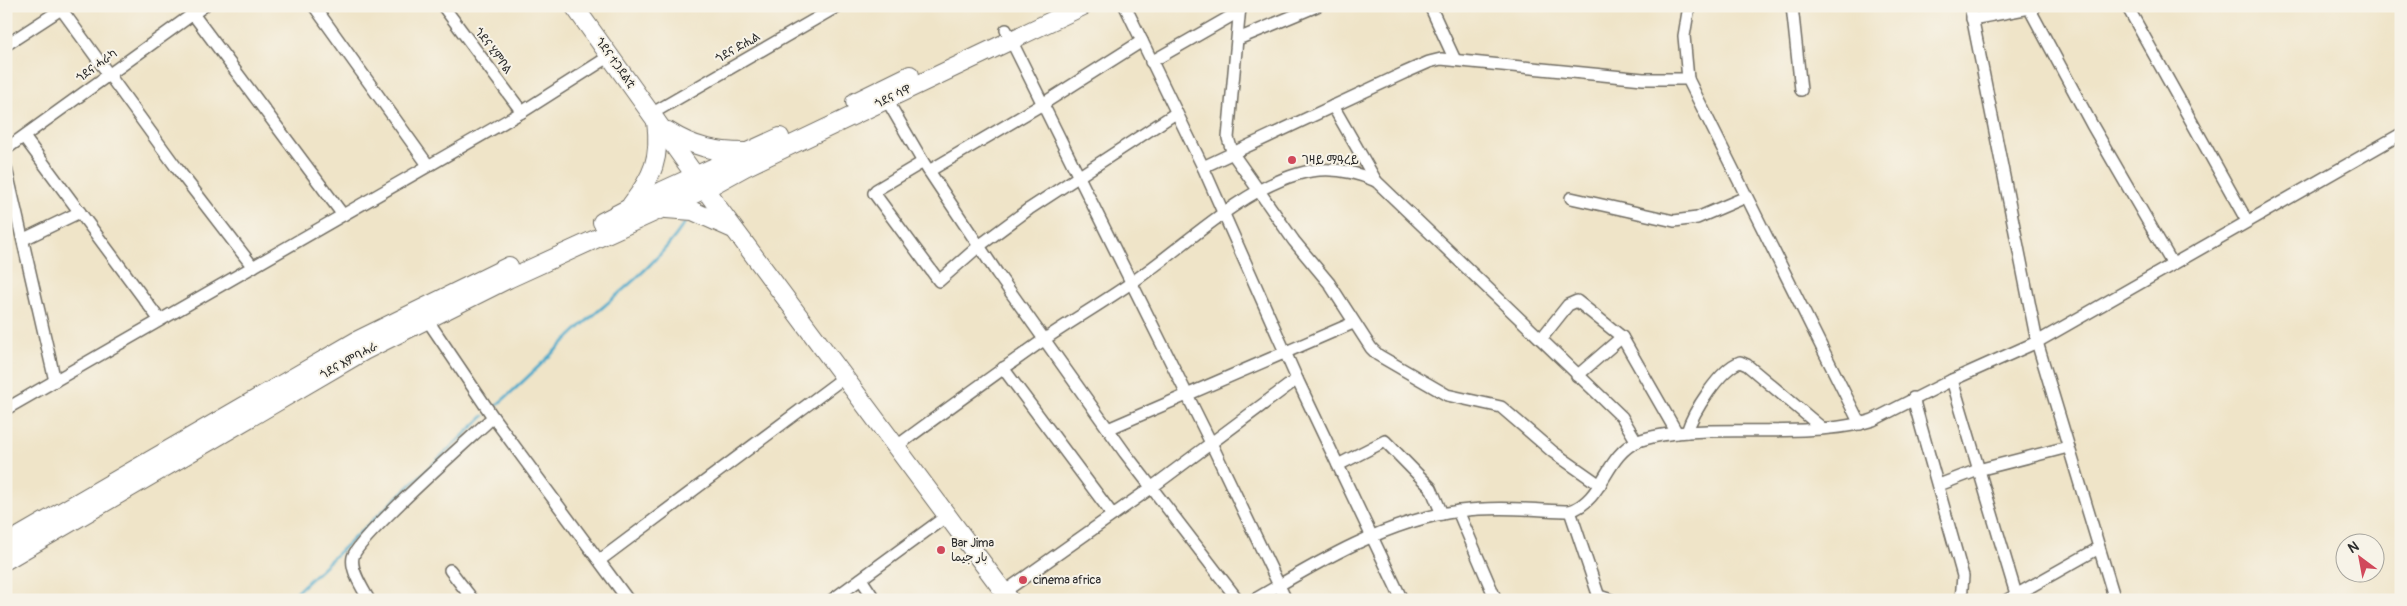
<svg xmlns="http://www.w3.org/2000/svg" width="2407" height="606" font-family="Pangolin,'Playpen Sans Arabic','Noto Sans Ethiopic',sans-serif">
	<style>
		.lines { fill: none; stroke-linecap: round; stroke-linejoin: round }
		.stream { stroke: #4ca9ca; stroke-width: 3 }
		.minor-casing { stroke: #706c62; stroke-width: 14 }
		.primary-casing { stroke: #706c62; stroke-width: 20 }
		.minor { stroke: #fff; stroke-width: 11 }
		.primary { stroke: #fff; stroke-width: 18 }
		.poi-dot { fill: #d1495b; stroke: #f7f3e8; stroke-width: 2 }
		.labels { text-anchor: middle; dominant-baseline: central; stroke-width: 4; stroke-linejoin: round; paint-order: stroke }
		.street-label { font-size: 12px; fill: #2b2b2b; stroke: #f7f3e8 }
		.poi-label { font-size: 12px; fill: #2b2b2b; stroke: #f7f3e8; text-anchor: start }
	</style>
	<rect width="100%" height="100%" fill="#f7f3e8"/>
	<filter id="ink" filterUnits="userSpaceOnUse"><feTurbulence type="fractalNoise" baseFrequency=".02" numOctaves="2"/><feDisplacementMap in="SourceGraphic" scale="10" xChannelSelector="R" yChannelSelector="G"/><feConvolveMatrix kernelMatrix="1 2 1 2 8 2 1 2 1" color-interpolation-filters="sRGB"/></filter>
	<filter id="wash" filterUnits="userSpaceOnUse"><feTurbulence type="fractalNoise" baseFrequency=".0096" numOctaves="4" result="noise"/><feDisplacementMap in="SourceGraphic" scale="20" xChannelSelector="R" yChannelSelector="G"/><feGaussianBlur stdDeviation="1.12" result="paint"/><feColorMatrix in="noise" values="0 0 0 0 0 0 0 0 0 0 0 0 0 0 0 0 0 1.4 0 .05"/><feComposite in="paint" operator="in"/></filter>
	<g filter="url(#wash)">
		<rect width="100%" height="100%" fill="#efe4c8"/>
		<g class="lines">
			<g class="stream">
				<path d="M497,405C526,380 553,352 581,326C618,293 656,266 684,224"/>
				<path d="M288,600L484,416"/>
			</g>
		</g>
	</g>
	<g filter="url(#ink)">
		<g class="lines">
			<defs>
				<g id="minor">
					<path d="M59,6L176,167L253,267"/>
					<path d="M187,6L343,215"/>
					<path d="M314,6L428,165"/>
					<path d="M443,6L522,112"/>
					<path d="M1125,6L1203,167L1297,379L1402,600"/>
					<path d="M1240,6L1228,138L1233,154L1294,241L1329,283L1371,348L1378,355L1447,395L1501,407L1553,452L1600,485"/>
					<path d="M1430,6L1455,60"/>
					<path d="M1792,6L1801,90"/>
					<path d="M1970,6L2037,342L2115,600"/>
					<path d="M2127,6L2247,221"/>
					<path d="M2029,8L2092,125L2172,263"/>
					<path d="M1972,19L2035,7"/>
					<path d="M1006,30L1211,443L1286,600"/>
					<path d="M1238,39L1317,6"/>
					<path d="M6,45L66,6"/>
					<path d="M1151,62L1240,11"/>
					<path d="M1688,79L1684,36L1689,6"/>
					<path d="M884,95L923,162L997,273L1125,453L1238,600"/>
					<path d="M1333,106L1376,181L1622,417L1637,442"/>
					<path d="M651,114L838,6"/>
					<path d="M24,137L159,319"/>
					<path d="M6,149L204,6"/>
					<path d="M923,162L876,190L874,193L939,281L979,246L1029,209L1176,113"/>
					<path d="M1203,167L1404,73L1429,62L1441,59L1643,79H1688L1860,424"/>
					<path d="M6,168L55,381"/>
					<path d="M929,171L1041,105L1142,41"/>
					<path d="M1571,198L1674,221L1697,218L1746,197"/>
					<path d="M24,239L80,212"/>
					<path d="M424,315L493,417L628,600"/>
					<path d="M1541,339L1568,305L1577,301L1622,337L1677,433"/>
					<path d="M1003,368L1112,514"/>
					<path d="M1577,376L1622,337"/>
					<path d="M1952,380L2016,594"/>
					<path d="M1913,398L1963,576L1961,600"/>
					<path d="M6,409L522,112L610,56"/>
					<path d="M1108,429L1353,323"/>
					<path d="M1687,432C1693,412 1720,369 1740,362L1747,365L1822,428"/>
					<path d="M897,446C946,410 995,374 1045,339C1073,320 1102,303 1131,283C1183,248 1237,192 1298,174C1325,166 1351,170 1376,181"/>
					<path d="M1338,465L1385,441L1431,488L1442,514"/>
					<path d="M1939,485L1978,470L2068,447"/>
					<path d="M1458,511L1496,600"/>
					<path d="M1570,511L1600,600"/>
					<path d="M600,560L846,376"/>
					<path d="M450,570L473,600"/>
					<path d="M861,579L875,600"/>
					<path d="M1004,592L1151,488L1297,379"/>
					<path d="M1599,596L1611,600"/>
					<path d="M369,600C363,589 350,570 353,557C357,538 472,437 493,417"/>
					<path d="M832,600L948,515"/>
					<path d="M1254,600C1316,563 1387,520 1460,511C1496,506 1534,510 1570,511C1604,500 1605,455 1638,441C1660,433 1686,432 1709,431C1757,430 1829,434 1873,420L1952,380L2037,342L2401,134"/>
					<path d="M2007,600L2099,548"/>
				</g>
				<g id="primary">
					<path d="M574,6L717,206L1010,600"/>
					<path d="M855,102L910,75"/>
					<path d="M668,131C693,147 715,152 745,152"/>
					<path d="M631,205C653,176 661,158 656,121"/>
					<path d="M666,209L693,211L731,228"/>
					<path d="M602,222L662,191L780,137"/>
					<path d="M6,544L358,340L509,266"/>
					<path d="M6,560L364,351L508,279L705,189L745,167L1083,6"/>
				</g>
			</defs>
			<use href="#minor" class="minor-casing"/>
			<use href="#primary" class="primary-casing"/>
			<use href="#minor" class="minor"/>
			<use href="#primary" class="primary"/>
		</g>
	</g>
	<g class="poi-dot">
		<circle cx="1292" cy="160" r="5"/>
		<circle cx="941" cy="550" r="5"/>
		<circle cx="1023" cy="580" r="5"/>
	</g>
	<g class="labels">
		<g class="street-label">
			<text transform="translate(738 48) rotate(-30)">ጎደና ድሒል</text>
			<text transform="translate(493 51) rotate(53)">ጎደና ሂምቦል</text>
			<text transform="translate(615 63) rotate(54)">ጎደና ተጋደልቲ</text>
			<text transform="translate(97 66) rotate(-36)">ጎደና ሓራካ</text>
			<text transform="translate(893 97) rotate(-26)">ጎደና ሳዋ</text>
			<text transform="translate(349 361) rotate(-29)">ጎደና እምባሓራ</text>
		</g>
		<g class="poi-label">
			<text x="1302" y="160">ገዛይ ማዓረይ</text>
			<text x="951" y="543">Bar Jima<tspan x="951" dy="14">بار جيما</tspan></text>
			<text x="1033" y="580">cinema africa</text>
		</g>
	</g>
	<rect width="2407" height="606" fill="none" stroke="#f7f3e8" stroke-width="25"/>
	<g transform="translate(2360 558) rotate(328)"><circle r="24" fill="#f7f3e8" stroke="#a5a39c"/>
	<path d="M0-4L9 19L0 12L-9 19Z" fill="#d1495b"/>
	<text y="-8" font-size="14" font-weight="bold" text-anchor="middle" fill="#2b2b2b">N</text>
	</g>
</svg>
